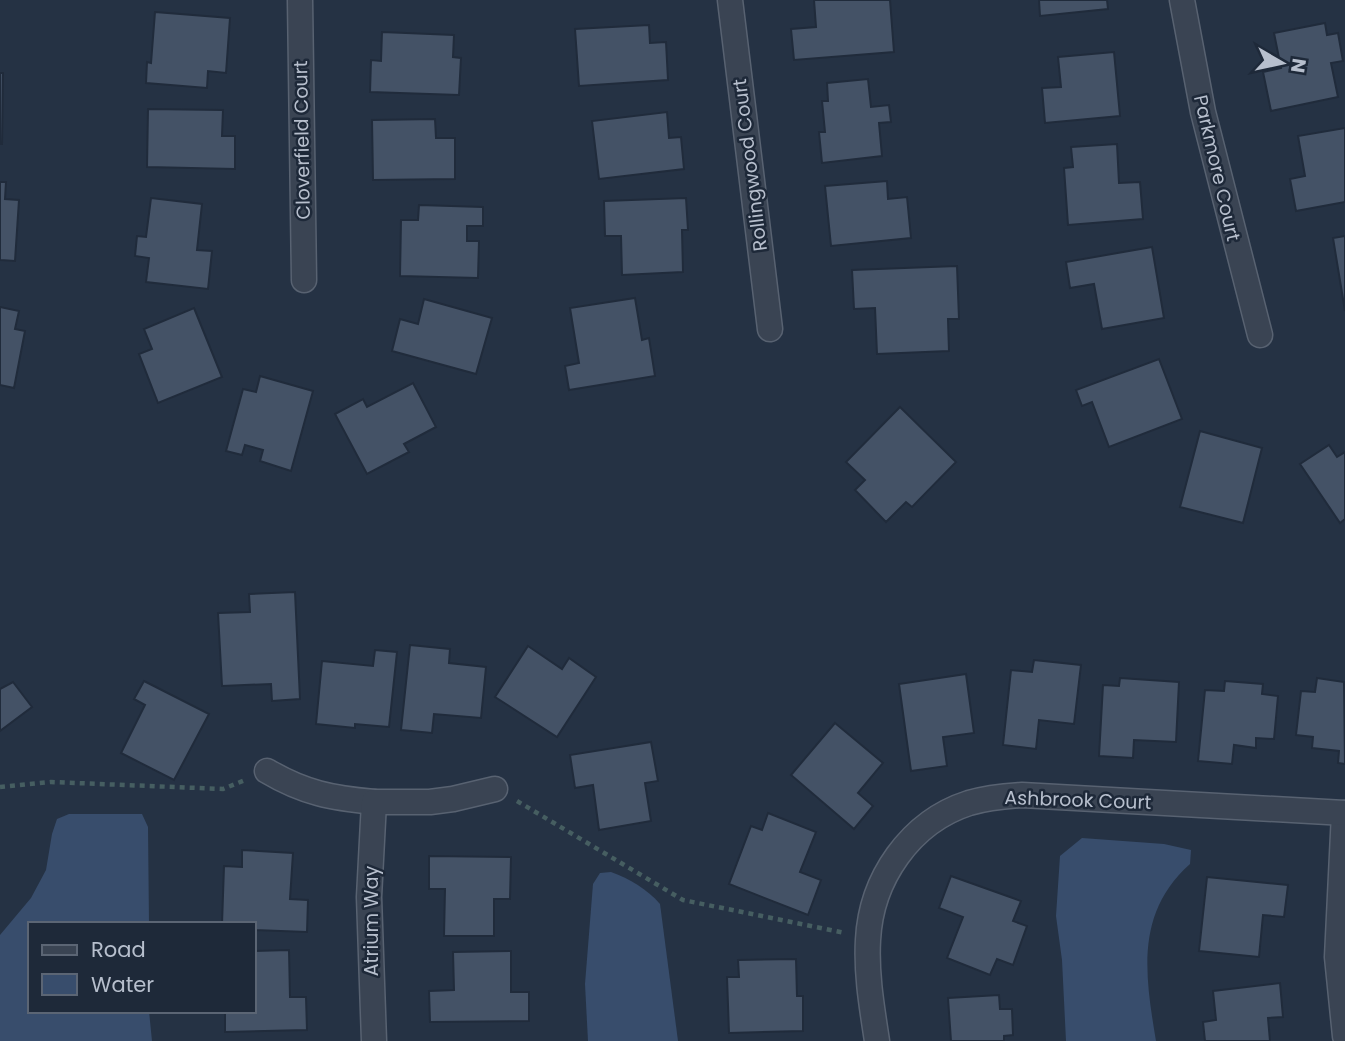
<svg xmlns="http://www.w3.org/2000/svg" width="1345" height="1041" font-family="Poppins,sans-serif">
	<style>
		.water { fill: #384d6c }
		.building { fill: #445266; stroke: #202b3b; stroke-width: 2 }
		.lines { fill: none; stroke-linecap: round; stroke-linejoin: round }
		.street-casing { stroke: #586271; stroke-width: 27 }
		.path { stroke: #465e61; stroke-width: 4.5; stroke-dasharray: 5 5; stroke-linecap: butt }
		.street { stroke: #3a4453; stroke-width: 24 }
		.labels { text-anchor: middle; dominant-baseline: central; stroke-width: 5; stroke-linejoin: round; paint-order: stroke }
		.street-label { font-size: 19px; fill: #b7bfcd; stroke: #1e2939 }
	</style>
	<rect width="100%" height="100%" fill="#253244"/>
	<g class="water">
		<path d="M69,814H142L148,827L149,924H30V1011H149L152,1041H0V935L31,898L46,870L52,834L57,819Z"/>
		<path d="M1082,838L1164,844L1191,850L1190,864C1135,913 1145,975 1156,1041H1066L1062,960L1056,916L1060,856Z"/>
		<path d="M611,872C630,879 647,889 660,904L678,1041H588L585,984L593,884L600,873Z"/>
	</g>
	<g class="building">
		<path d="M814,0H890L894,52L794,60L791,29L816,27Z"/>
		<path d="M1039,0H1107L1108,9L1040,16Z"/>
		<path d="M155,12L230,18L226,73L208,71L207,88L146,83L147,62L151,63Z"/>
		<path d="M1325,23L1327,35L1338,33L1343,61L1331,63L1338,97L1271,111L1263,72L1281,68L1274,33Z"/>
		<path d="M649,25L650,43L666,42L668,80L579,86L575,29Z"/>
		<path d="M382,32L454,35L453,57L461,58L459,95L370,92L371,60L381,61Z"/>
		<path d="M1114,52L1120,116L1045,123L1042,88L1061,87L1058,57Z"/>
		<path d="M0,73H3L2,144H0Z"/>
		<path d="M868,79L871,107L889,105L891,122L879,123L882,156L822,163L819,132H825L822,101H828L827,83Z"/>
		<path d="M148,109L223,110L222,136H235V169L147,167Z"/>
		<path d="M667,112L669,138L681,137L684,169L599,179L592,121Z"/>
		<path d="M435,119L436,138H455V179L373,180L372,120Z"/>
		<path d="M1345,128V202L1296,211L1290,179L1305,176L1298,136Z"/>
		<path d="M1117,144L1119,183L1140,182L1143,219L1068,225L1064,168L1073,167L1071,147Z"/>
		<path d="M887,181L888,199L907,197L911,238L831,246L825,186Z"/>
		<path d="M0,182H6L5,199L19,200L15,261L0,260Z"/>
		<path d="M151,198L202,204L197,250L212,251L208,289L146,282L149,258L135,256L137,236L146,237Z"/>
		<path d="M686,198L688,230H682L683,272L622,275L621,236H605L604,201Z"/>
		<path d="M419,205L483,207V226H467V241H479L478,278L400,276L401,220H418Z"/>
		<path d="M1345,236V311L1333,238Z"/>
		<path d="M1152,247L1164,318L1102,329L1094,284L1070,288L1066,262Z"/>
		<path d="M957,266L959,319H948L949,351L877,354L875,308L854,309L852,270Z"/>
		<path d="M635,298L642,340L649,338L655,376L569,390L565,366L579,363L570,308Z"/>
		<path d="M424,299L492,318L476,374L392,351L400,319L418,324Z"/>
		<path d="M0,307L19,311L15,329L25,331L14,388L0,385Z"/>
		<path d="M194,308L222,377L158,403L139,354L152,349L144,329Z"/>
		<path d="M1159,359L1182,419L1109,447L1092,402L1082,406L1076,390Z"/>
		<path d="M260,376L313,391L291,471L260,461L263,450L245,445L242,455L226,451L243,389L256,392Z"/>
		<path d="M413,383L436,427L404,444L409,452L367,474L335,414L363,399L367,407Z"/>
		<path d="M900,407L956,462L912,507L906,502L886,522L855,490L865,480L846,462Z"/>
		<path d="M1200,431L1262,448L1243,523L1180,507Z"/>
		<path d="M1329,445L1337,457L1345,452V519L1340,523L1300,464Z"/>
		<path d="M295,592L300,699L272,701L271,684L222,686L218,613L250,612L249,594Z"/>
		<path d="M410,645L450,649L449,663L486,667L481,718L434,714L432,733L401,730Z"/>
		<path d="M528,646L562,669L569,658L596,677L557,737L495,697Z"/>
		<path d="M375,650L397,652L389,727L355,724V728L316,724L322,661L373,666Z"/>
		<path d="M1034,660L1081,665L1074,724L1039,720L1036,749L1003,745L1011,670L1032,672Z"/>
		<path d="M966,674L974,733L943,737L947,766L911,771L899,684Z"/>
		<path d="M1120,678L1179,682L1176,742L1134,740L1133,758L1099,756L1103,685L1119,686Z"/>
		<path d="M1317,678L1344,682L1345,764L1338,763L1339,751L1312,748L1313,737L1296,735L1301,691L1315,692Z"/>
		<path d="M144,681L209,714L174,780L121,753L145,705L134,699Z"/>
		<path d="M1225,681L1263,684L1262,694L1278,696L1274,739L1256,738V748L1234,745L1232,764L1198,761L1205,690L1224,691Z"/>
		<path d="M13,682L32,707L0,731V689Z"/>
		<path d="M835,723L883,763L858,793L873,806L854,829L791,775Z"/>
		<path d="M651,742L658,781L645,783L651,821L599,830L593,785L575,788L570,755Z"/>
		<path d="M768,813L816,832L800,872L821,880L808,915L729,884L751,826L762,830Z"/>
		<path d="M242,850L293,853L290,899L308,900L307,932L254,930V924H222L224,866L242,867Z"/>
		<path d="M429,856L511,857L510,899H494V936H444L445,889H429Z"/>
		<path d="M951,876L1021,901L1013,921L1027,926L1013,965L997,959L990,975L947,958L963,917L939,908Z"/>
		<path d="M1207,877L1288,885L1284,917L1263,915L1259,957L1199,951Z"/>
		<path d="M289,950L290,997H306L307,1030L225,1032V1011H254V951Z"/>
		<path d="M511,951V992H529V1021L430,1022L429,991L454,990L453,952Z"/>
		<path d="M796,959L797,996H803V1031L729,1033L727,977H739L738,960Z"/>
		<path d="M1280,983L1283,1017L1268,1018L1270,1041H1205L1203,1022L1216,1020L1213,991Z"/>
		<path d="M999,995L1000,1009H1012L1013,1035L1004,1036V1041H951L948,998Z"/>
	</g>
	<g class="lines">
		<defs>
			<g id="street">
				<path d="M300,0L304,280"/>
				<path d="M730,0L770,329"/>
				<path d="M1182,0L1203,112L1260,335"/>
				<path d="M267,771C304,793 332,798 374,802"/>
				<path d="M1344,813L1337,957L1345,1036"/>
				<path d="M374,1041L369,897L374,802H430L453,799L495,789"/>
				<path d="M877,1041C872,1008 866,974 868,940C871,879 910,822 969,803C986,798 1004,796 1022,795L1345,813"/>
			</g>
		</defs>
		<use href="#street" class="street-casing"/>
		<g class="path">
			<path d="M0,787L51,782L223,789L245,780"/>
			<path d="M517,801L683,900L845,933"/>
		</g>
		<use href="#street" class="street"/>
	</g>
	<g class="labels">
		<g class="street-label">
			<text transform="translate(302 140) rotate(-91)">Cloverfield Court</text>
			<text transform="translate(750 165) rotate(-97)">Rollingwood Court</text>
			<text transform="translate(1217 168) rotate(77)">Parkmore Court</text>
			<text transform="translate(1078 800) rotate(2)">Ashbrook Court</text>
			<text transform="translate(371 921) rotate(-90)">Atrium Way</text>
		</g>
	</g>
	<rect x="28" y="922" width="228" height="91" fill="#1e2939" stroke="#5b6574" stroke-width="2"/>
	<rect x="42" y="945" width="35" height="10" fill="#3a4453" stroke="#5b6574" stroke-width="2"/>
	<text x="91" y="957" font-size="21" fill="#b7bfcd">Road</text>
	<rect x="42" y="974" width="35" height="21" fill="#384d6c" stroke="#5b6574" stroke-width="2"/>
	<text x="91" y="992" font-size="21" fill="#b7bfcd">Water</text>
	<g transform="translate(1282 63) rotate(99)" stroke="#1e2939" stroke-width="5" paint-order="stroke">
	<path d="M0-5L12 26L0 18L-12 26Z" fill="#b7bfcd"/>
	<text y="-10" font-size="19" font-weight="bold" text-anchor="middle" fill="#b7bfcd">N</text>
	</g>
</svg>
